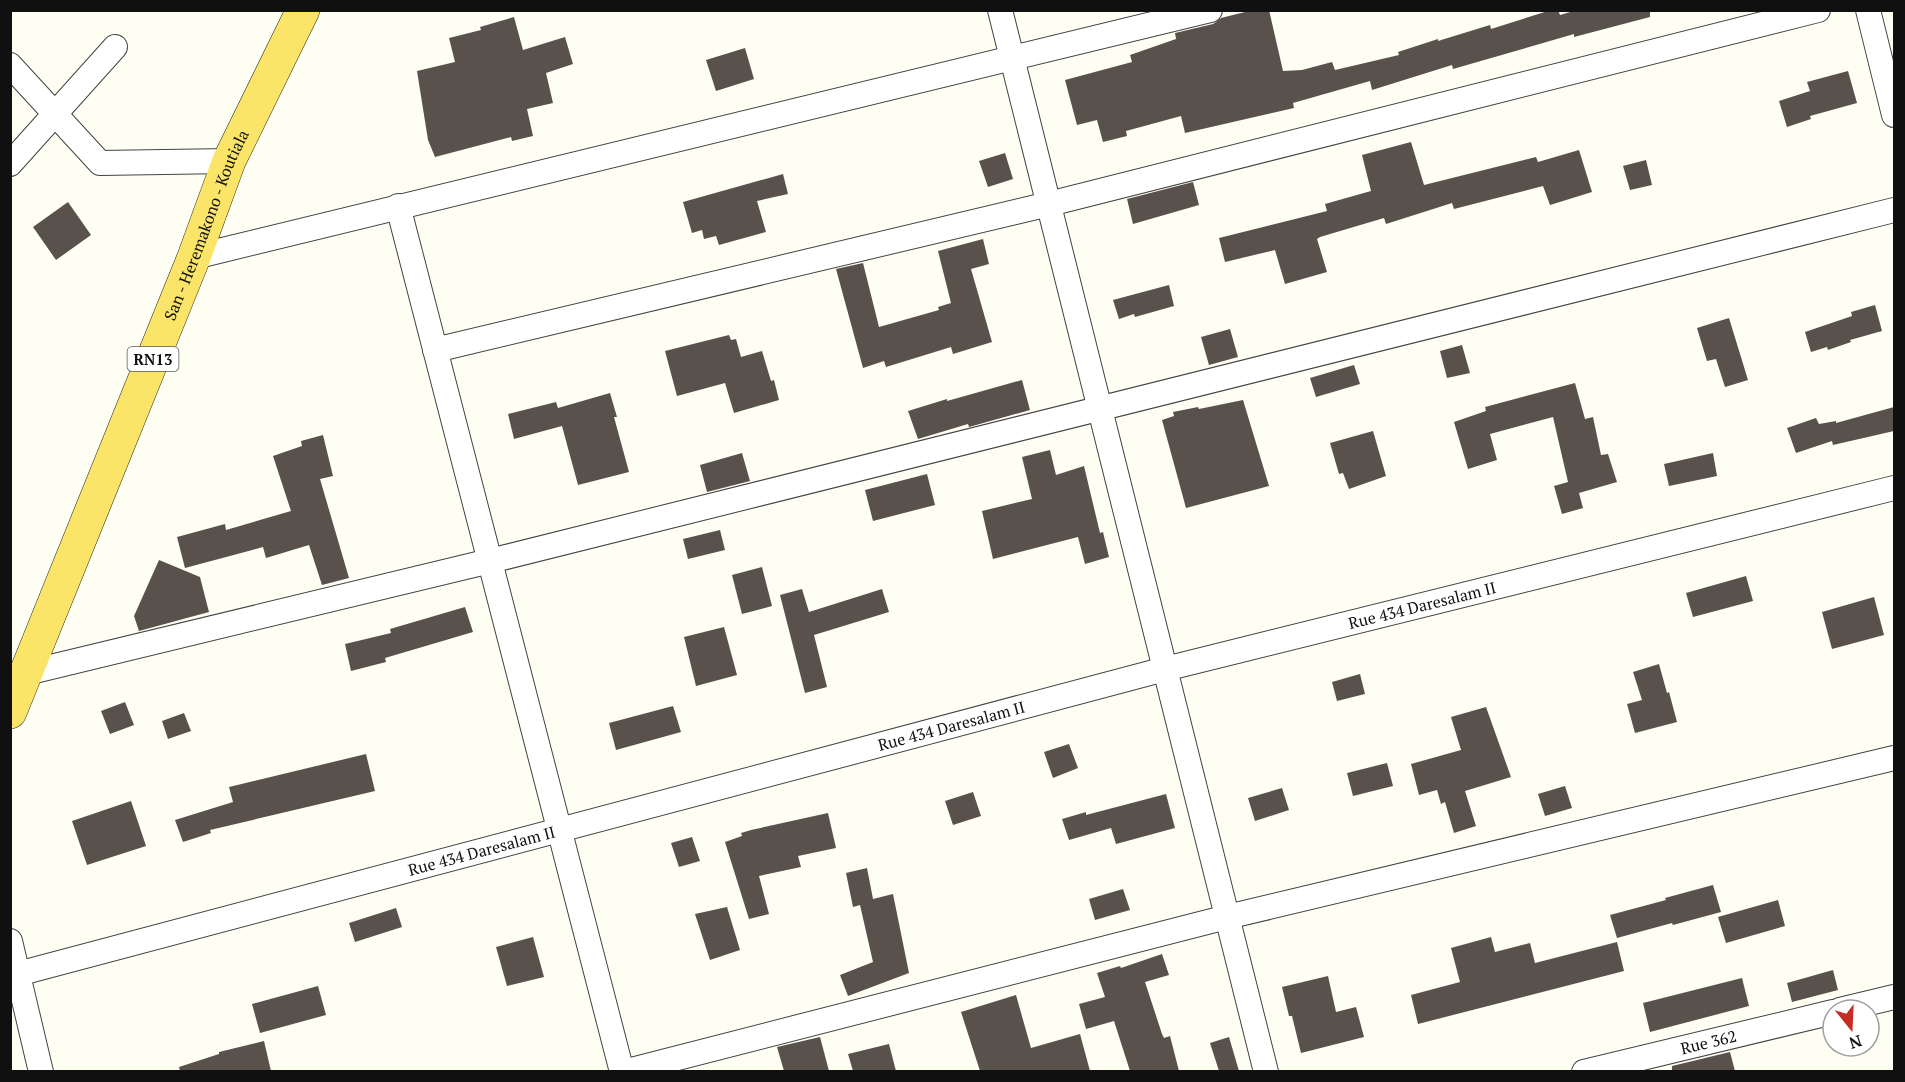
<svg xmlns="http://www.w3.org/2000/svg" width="1905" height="1082" font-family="'PT Serif',serif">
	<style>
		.building { fill: #59524c }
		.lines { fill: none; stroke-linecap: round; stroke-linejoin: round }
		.street-casing { stroke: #434343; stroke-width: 26 }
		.primary-casing { stroke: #212121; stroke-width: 34 }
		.street { stroke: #fff; stroke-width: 24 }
		.primary { stroke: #fae568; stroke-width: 33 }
		.labels { text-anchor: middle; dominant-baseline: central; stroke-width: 6; stroke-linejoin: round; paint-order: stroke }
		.shield { fill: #fff; stroke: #585858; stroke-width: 1.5 }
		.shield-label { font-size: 15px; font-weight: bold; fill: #101010 }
		.street-label { font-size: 16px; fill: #101010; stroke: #fff }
	</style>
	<rect width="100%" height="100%" fill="#fffef3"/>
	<g class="building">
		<path d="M1253,10H1269L1283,71L1302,70L1332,62L1335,70L1399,55L1398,52L1438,39V41L1490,25L1491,29L1551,10H1558L1560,15L1577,10H1650V17L1574,37V34L1453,69L1452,65L1372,90L1370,81L1293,103L1294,108L1185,133L1181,116L1126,131L1127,136L1103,142L1097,120L1077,125L1065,80L1132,62L1130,55L1176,39L1175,33L1213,24L1221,18Z"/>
		<path d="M514,17L523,50L565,37L573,64L546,73L553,103L527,109L533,136L512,141L511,137L435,157L428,140L417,71L455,62L449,38L481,30L480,27Z"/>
		<path d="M745,48L754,79L716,91L706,60Z"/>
		<path d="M1848,71L1857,103L1810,116L1811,119L1787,127L1779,101L1810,91L1807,82Z"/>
		<path d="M1411,142L1424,185L1536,157L1538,162L1579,150L1592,192L1550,205L1543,186L1454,209L1452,203L1386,224L1384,218L1320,237L1317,239L1327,272L1285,284L1275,250L1225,262L1219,238L1327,211L1325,204L1371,191L1362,155Z"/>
		<path d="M1005,153L1013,179L988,187L979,161Z"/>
		<path d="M1646,160L1652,185L1630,190L1623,166Z"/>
		<path d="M783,174L788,194L757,201L766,232L719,245L716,236L704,239L702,230L692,233L683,202Z"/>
		<path d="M1193,182L1199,205L1133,224L1127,199Z"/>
		<path d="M68,202L91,235L56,260L33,227Z"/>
		<path d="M983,239L989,264L971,269L992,342L953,354L951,347L886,367L884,361L863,368L836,269L863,263L879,327L939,310L938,307L951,303L938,251Z"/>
		<path d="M1169,285L1174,306L1135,317L1134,314L1119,319L1113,300Z"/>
		<path d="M1875,305L1882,331L1850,340L1851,342L1828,350L1827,347L1811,352L1805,332L1852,316L1851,312Z"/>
		<path d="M1729,318L1748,380L1725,387L1716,359L1707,361L1697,328Z"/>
		<path d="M1230,329L1238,357L1209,365L1201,337Z"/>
		<path d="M729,335L731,340L736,339L741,357L762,351L771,381L774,380L779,400L734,413L725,383L677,396L665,351Z"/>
		<path d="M1462,345L1470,373L1447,378L1440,351Z"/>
		<path d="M1354,365L1360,384L1316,397L1310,378Z"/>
		<path d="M1022,380L1030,410L969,427L968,424L918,439L908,411L947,399V401Z"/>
		<path d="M1575,383L1585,419L1593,417L1601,455L1608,454L1617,482L1579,493L1583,508L1562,514L1554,486L1568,482L1553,417L1490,434L1497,460L1468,469L1454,422L1486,411L1485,407Z"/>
		<path d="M610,393L617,417H614L629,472L578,485L562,426L514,439L508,414L556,402L558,408Z"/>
		<path d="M1243,400L1269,486L1186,508L1162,420L1174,416L1173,412L1198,407L1199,409Z"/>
		<path d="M1894,407V431L1833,445L1832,441L1796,453L1787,428L1816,418L1819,424L1836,421V423Z"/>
		<path d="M1373,431L1386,476L1349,489L1343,473L1339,474L1330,443Z"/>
		<path d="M323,435L333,476L320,479L349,578L322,585L309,545L266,558L263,547L185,568L177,537L225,524L226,530L291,511L273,456L302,446L301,441Z"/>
		<path d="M1050,450L1056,475L1084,466L1100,533L1103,532L1109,557L1085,564L1078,537L993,559L982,511L1032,499L1022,457Z"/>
		<path d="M742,453L750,481L707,492L700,465Z"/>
		<path d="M1713,453L1717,476L1669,486L1664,464Z"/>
		<path d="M927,474L935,505L873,521L865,490Z"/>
		<path d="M720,530L725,550L688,559L683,539Z"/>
		<path d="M159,560L200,577L209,612L139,631L134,616Z"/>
		<path d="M762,567L772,606L742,614L732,575Z"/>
		<path d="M1746,576L1753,601L1693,617L1686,593Z"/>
		<path d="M802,589L809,612L882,589L889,612L814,635L827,687L805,693L780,595Z"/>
		<path d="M1874,597L1884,635L1832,649L1822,612Z"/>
		<path d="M465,607L473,632L385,658L386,662L351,671L345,644L391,633L390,629Z"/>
		<path d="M724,627L737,675L696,686L684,637Z"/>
		<path d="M1659,664L1667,693L1669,692L1677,722L1635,733L1627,704L1642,700L1633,672Z"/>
		<path d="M1360,674L1365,694L1337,701L1332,682Z"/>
		<path d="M125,702L134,725L110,734L101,711Z"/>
		<path d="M673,706L681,732L616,750L609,723Z"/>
		<path d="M1486,707L1511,777L1465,791L1476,826L1454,833L1445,802L1441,804L1437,790L1419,795L1411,764L1461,750L1451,717Z"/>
		<path d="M184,713L191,731L168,739L162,721Z"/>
		<path d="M1069,744L1078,768L1053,778L1044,752Z"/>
		<path d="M366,754L375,791L210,830L211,833L183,842L175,820L233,802L229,787Z"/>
		<path d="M1387,763L1393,786L1353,796L1347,773Z"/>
		<path d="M1565,786L1572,808L1545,816L1538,794Z"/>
		<path d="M1282,788L1289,810L1255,821L1248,798Z"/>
		<path d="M973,792L981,816L953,825L945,801Z"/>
		<path d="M1166,794L1175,828L1116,844L1111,828L1069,840L1062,819L1086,812V815Z"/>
		<path d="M131,801L146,846L87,865L72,821Z"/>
		<path d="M828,813L836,848L798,856L801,867L759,876L769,914L749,919L725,842L742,836L741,833L751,830Z"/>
		<path d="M692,837L700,861L679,867L671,843Z"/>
		<path d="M867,868L873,899L893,894L909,973L848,996L840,975L873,962L860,905L853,907L846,873Z"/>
		<path d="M1713,885L1721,912L1673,925L1672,923L1617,938L1610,915L1666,900L1665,898Z"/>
		<path d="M1123,889L1130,910L1095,920L1089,899Z"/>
		<path d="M1778,900L1785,926L1726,943L1718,917Z"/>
		<path d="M727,907L740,950L710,960L695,914Z"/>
		<path d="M396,908L402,927L355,942L349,923Z"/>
		<path d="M533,937L544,977L507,986L496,947Z"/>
		<path d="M1491,937L1495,952L1530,943L1535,963L1617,942L1624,971L1418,1024L1411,995L1460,982L1451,948Z"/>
		<path d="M1162,954L1169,975L1145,982L1162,1034L1164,1038L1170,1036L1179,1071H1130L1114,1021L1086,1029L1079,1004L1105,997L1097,973L1120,966L1121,968Z"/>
		<path d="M1833,970L1838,990L1792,1002L1787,983Z"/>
		<path d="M1328,976L1336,1012L1356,1007L1364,1037L1301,1053L1292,1016H1289L1282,987Z"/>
		<path d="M1742,978L1749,1006L1650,1032L1643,1003Z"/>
		<path d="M318,986L326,1015L260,1033L252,1004Z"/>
		<path d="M1016,995L1031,1048L1080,1034L1090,1071H980L961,1012Z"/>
		<path d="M820,1037L829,1071H784L777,1047Z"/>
		<path d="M1229,1037L1239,1071H1219L1210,1043Z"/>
		<path d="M264,1041L271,1071H180L179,1067L219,1054V1052Z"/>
		<path d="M889,1044L896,1071H853L848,1054Z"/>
		<path d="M1730,1052L1735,1071H1672V1066Z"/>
	</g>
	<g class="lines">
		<defs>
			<g id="street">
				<path d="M1000,10L1266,1072"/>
				<path d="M1868,10L1894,115"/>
				<path d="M10,65L100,163L229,161"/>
				<path d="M10,164L115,47"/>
				<path d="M398,206L622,1072"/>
				<path d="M194,257L1210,10"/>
				<path d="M435,350L1049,204L1818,10"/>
				<path d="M26,673L490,561L1894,210"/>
				<path d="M10,941L41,1072"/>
				<path id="s1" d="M10,976L1165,669L1894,488"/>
				<path d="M1840,1010L1894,997"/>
				<path d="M623,1072L1227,917L1894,758"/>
				<path id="s2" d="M1584,1072L1833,1012"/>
			</g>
			<g id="primary">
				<path id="s3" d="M10,712L194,257L229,161L303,10"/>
			</g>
		</defs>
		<use href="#street" class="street-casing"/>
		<use href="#primary" class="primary-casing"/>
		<use href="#street" class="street"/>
		<use href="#primary" class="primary"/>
	</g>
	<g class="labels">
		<rect class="shield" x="127.5" y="347" width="51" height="24" rx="4.5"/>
		<g class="shield-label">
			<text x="153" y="359">RN13</text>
		</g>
		<g class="street-label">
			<text stroke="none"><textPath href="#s3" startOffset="525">San - Heremakono - Koutiala</textPath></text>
			<text stroke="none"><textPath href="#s1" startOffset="1460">Rue 434 Daresalam II</textPath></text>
			<text stroke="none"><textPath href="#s1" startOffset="974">Rue 434 Daresalam II</textPath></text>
			<text stroke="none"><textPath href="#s1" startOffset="488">Rue 434 Daresalam II</textPath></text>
			<text stroke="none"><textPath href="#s2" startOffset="128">Rue 362</textPath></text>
		</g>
	</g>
	<rect width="1905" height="1082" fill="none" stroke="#101010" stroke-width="24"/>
	<g transform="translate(1851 1028) rotate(162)"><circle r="28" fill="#ffffff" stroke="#9f9f9f" stroke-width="1.5"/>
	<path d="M0-4.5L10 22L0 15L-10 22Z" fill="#c42c24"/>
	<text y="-9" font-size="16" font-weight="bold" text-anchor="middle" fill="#101010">N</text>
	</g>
</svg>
